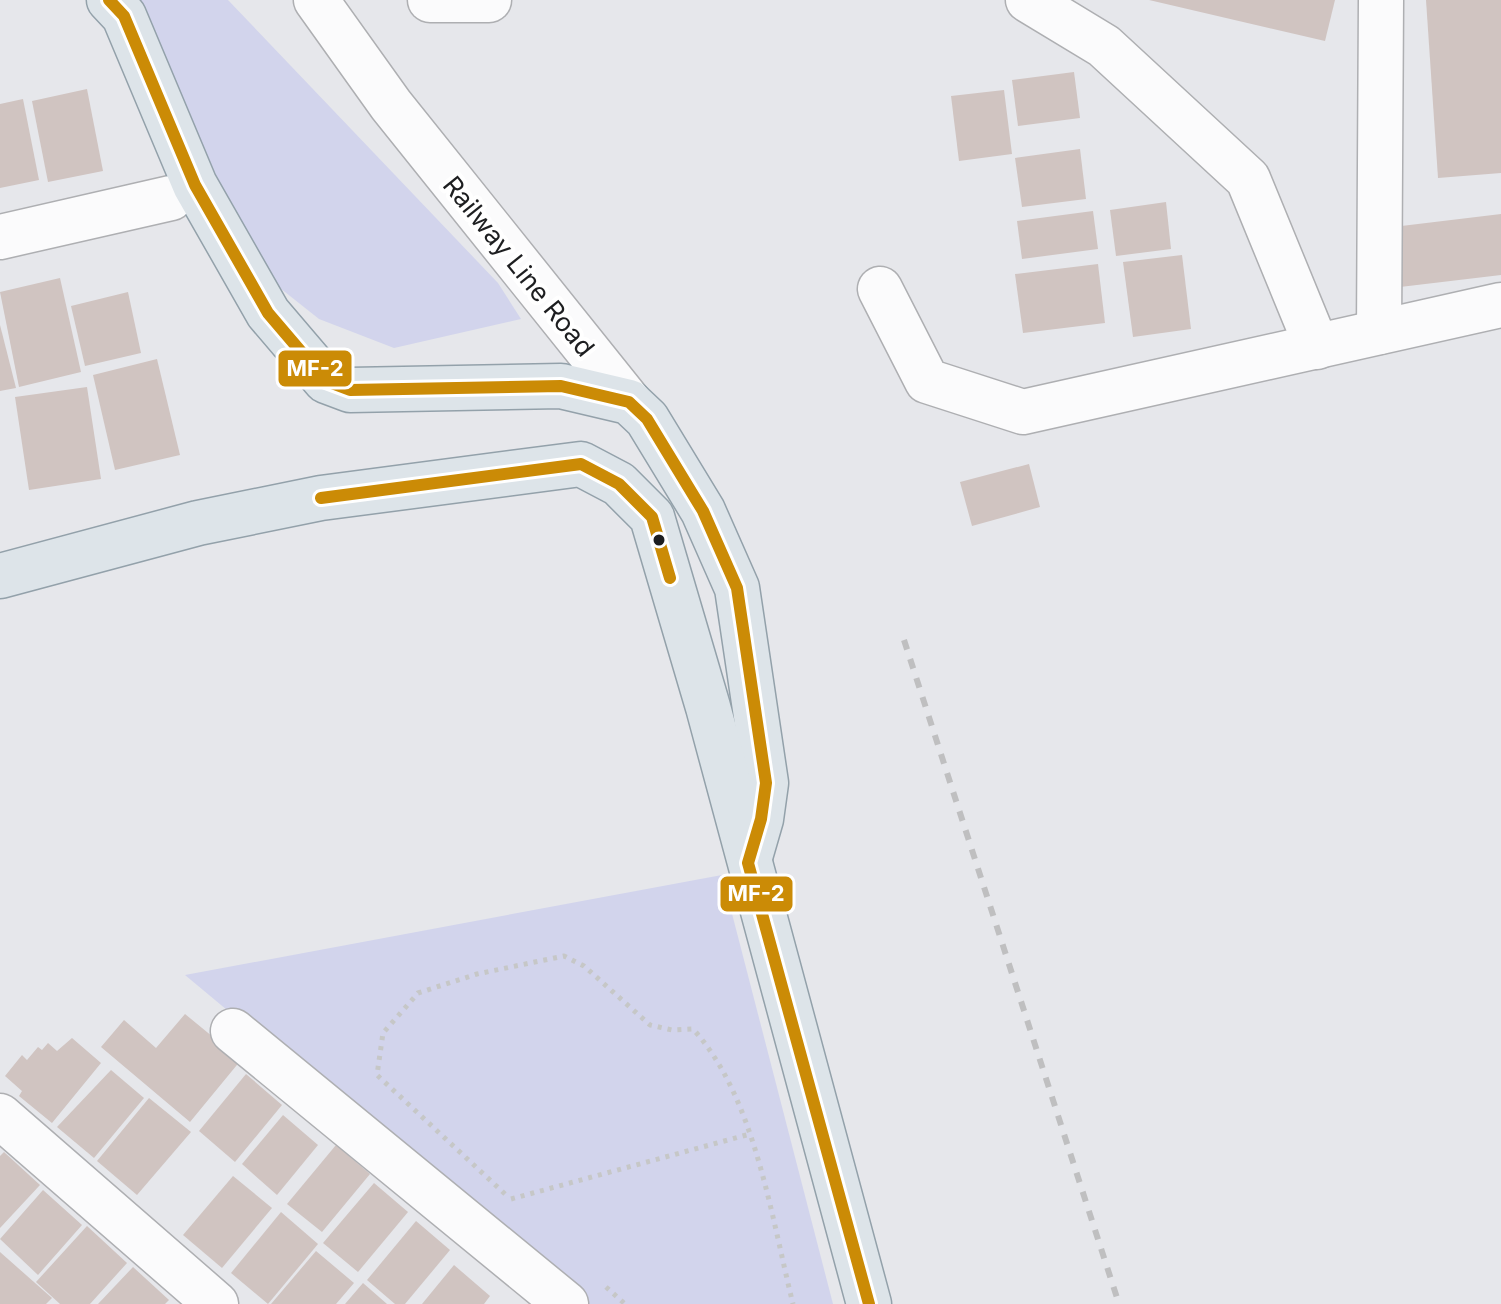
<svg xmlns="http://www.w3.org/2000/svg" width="1501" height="1304" font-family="Inter,sans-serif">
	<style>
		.green { fill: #d2d4ec }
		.building { fill: #d0c4c1 }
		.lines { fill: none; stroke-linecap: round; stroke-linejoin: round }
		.minor-casing { stroke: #aeafb2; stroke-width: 47 }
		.major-casing { stroke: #93a1aa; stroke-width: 47 }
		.path { stroke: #c6c7c7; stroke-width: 5; stroke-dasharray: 4 6; stroke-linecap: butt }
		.minor { stroke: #fbfbfc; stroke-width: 44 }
		.major { stroke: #dde4e9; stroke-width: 44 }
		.rail { stroke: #bfbfc0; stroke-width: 6; stroke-dasharray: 10 10; stroke-linecap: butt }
		.bus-1-casing { stroke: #fff; stroke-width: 18 }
		.bus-1 { stroke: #cb8b06; stroke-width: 12 }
		.bus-dot { fill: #1d1e20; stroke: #fff; stroke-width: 3 }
		.labels { text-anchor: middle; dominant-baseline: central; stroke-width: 8; stroke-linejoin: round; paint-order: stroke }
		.street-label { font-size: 26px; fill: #1d1e20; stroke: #fff }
		.line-badge { stroke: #fff; stroke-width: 3 }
		.badge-label { font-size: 22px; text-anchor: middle; font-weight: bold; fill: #fff }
	</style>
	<rect width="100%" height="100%" fill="#e6e7eb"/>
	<g class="green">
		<path d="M136,0H228L498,283L521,319L394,348L319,319L256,269Z"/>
		<path d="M722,875L833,1304H580L185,975Z"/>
	</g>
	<g class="building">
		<path d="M1149,0H1335L1325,41Z"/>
		<path d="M1426,0H1501V173L1438,178Z"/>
		<path d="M1074,72L1080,118L1018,126L1012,80Z"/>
		<path d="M87,89L103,171L48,182L32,101Z"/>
		<path d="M1004,90L1012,154L959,161L951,96Z"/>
		<path d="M23,99L39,180L0,188V104Z"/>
		<path d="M1080,149L1086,199L1022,207L1015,158Z"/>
		<path d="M1166,202L1171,249L1116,256L1110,210Z"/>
		<path d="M1093,211L1098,249L1022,259L1017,221Z"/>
		<path d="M1501,214V275L1400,287L1393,227Z"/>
		<path d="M1182,255L1191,329L1133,337L1123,262Z"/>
		<path d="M1098,264L1105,323L1023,333L1015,274Z"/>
		<path d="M60,278L81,372L19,387L0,292Z"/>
		<path d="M128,292L141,353L85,366L71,306Z"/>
		<path d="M0,325L16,388L0,391Z"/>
		<path d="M157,359L180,455L115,470L93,375Z"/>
		<path d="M87,387L101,479L29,490L15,397Z"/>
		<path d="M1029,464L1040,507L972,526L960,482Z"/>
		<path d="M185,1014L241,1060L190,1122L101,1047L124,1020L156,1048Z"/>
		<path d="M72,1038L101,1063L52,1123L19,1096L22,1091L5,1076L22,1055L27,1060L38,1047L42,1050L48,1043L57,1051Z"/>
		<path d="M111,1070L144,1098L94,1158L57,1127Z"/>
		<path d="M246,1074L282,1105L235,1162L199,1131Z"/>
		<path d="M149,1098L191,1132L137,1195L97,1161Z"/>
		<path d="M283,1115L318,1145L277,1195L242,1164Z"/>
		<path d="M336,1145L370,1174L322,1232L287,1204Z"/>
		<path d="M4,1152L40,1185L0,1228V1156Z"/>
		<path d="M233,1176L272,1208L222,1268L183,1235Z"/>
		<path d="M374,1183L408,1212L358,1272L323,1243Z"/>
		<path d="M43,1190L82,1225L38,1275L0,1239Z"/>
		<path d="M281,1212L318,1244L268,1304L231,1273Z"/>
		<path d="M416,1221L450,1250L405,1304H395L367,1280Z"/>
		<path d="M87,1226L127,1263L90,1304H60L36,1282Z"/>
		<path d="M316,1251L354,1283L336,1304H271Z"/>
		<path d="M0,1252L52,1298L46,1304H0Z"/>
		<path d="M454,1265L490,1296L484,1304H422Z"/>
		<path d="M133,1267L169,1300L165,1304H98Z"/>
		<path d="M363,1283L387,1304H345Z"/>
	</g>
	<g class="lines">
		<defs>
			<g id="minor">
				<path d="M316,0L391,105L629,402"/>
				<path d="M430,0H489"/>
				<path d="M1028,0L1104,46L1248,179L1317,347"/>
				<path d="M0,237L171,198"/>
				<path d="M880,289L927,381L1023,412L1501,305"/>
				<path d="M1379,332L1381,0"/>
				<path d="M233,1031L566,1304"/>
				<path d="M0,1116L216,1304"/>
			</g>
			<g id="major">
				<path d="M109,0L124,16L195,185L268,313L326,381L350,390L561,386L629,402L647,419L703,511L737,588L766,783L761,819L750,857"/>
				<path d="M0,576L198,523L321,498L581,464L619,484L652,517L708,707L869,1304"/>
			</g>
		</defs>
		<use href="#minor" class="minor-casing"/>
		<use href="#major" class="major-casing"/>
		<g class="path">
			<path d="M505,1194L377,1075L383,1033L418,993L477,974L564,956L584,966L650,1025L672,1030L693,1029C755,1097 771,1216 793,1304"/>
			<path d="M511,1199L750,1134"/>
			<path d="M606,1287L625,1304"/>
		</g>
		<use href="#minor" class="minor"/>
		<use href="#major" class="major"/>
		<path class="rail" d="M904,640L1119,1304"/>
		<defs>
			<g id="bus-1">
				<path d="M109,0L124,16L195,185L268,313L326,381L350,390L561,386L629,402L647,419L703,511L737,588L766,783L761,819L748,863L869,1304"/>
				<path d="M321,498L581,464L619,484L652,517L670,578"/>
			</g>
		</defs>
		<use href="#bus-1" class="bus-1-casing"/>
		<use href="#bus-1" class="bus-1"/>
	</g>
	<circle class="bus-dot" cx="659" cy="540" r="7"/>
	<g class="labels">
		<g class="street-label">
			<text transform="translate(519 266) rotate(51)">Railway Line Road</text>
		</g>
	</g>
	<g class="line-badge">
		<rect x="277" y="349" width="76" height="39" rx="8" fill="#cb8b06"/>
		<rect x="719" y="875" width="75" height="38" rx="8" fill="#cb8b06"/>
	</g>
	<g class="badge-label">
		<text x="315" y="376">MF-2</text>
		<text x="756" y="901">MF-2</text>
	</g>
</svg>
